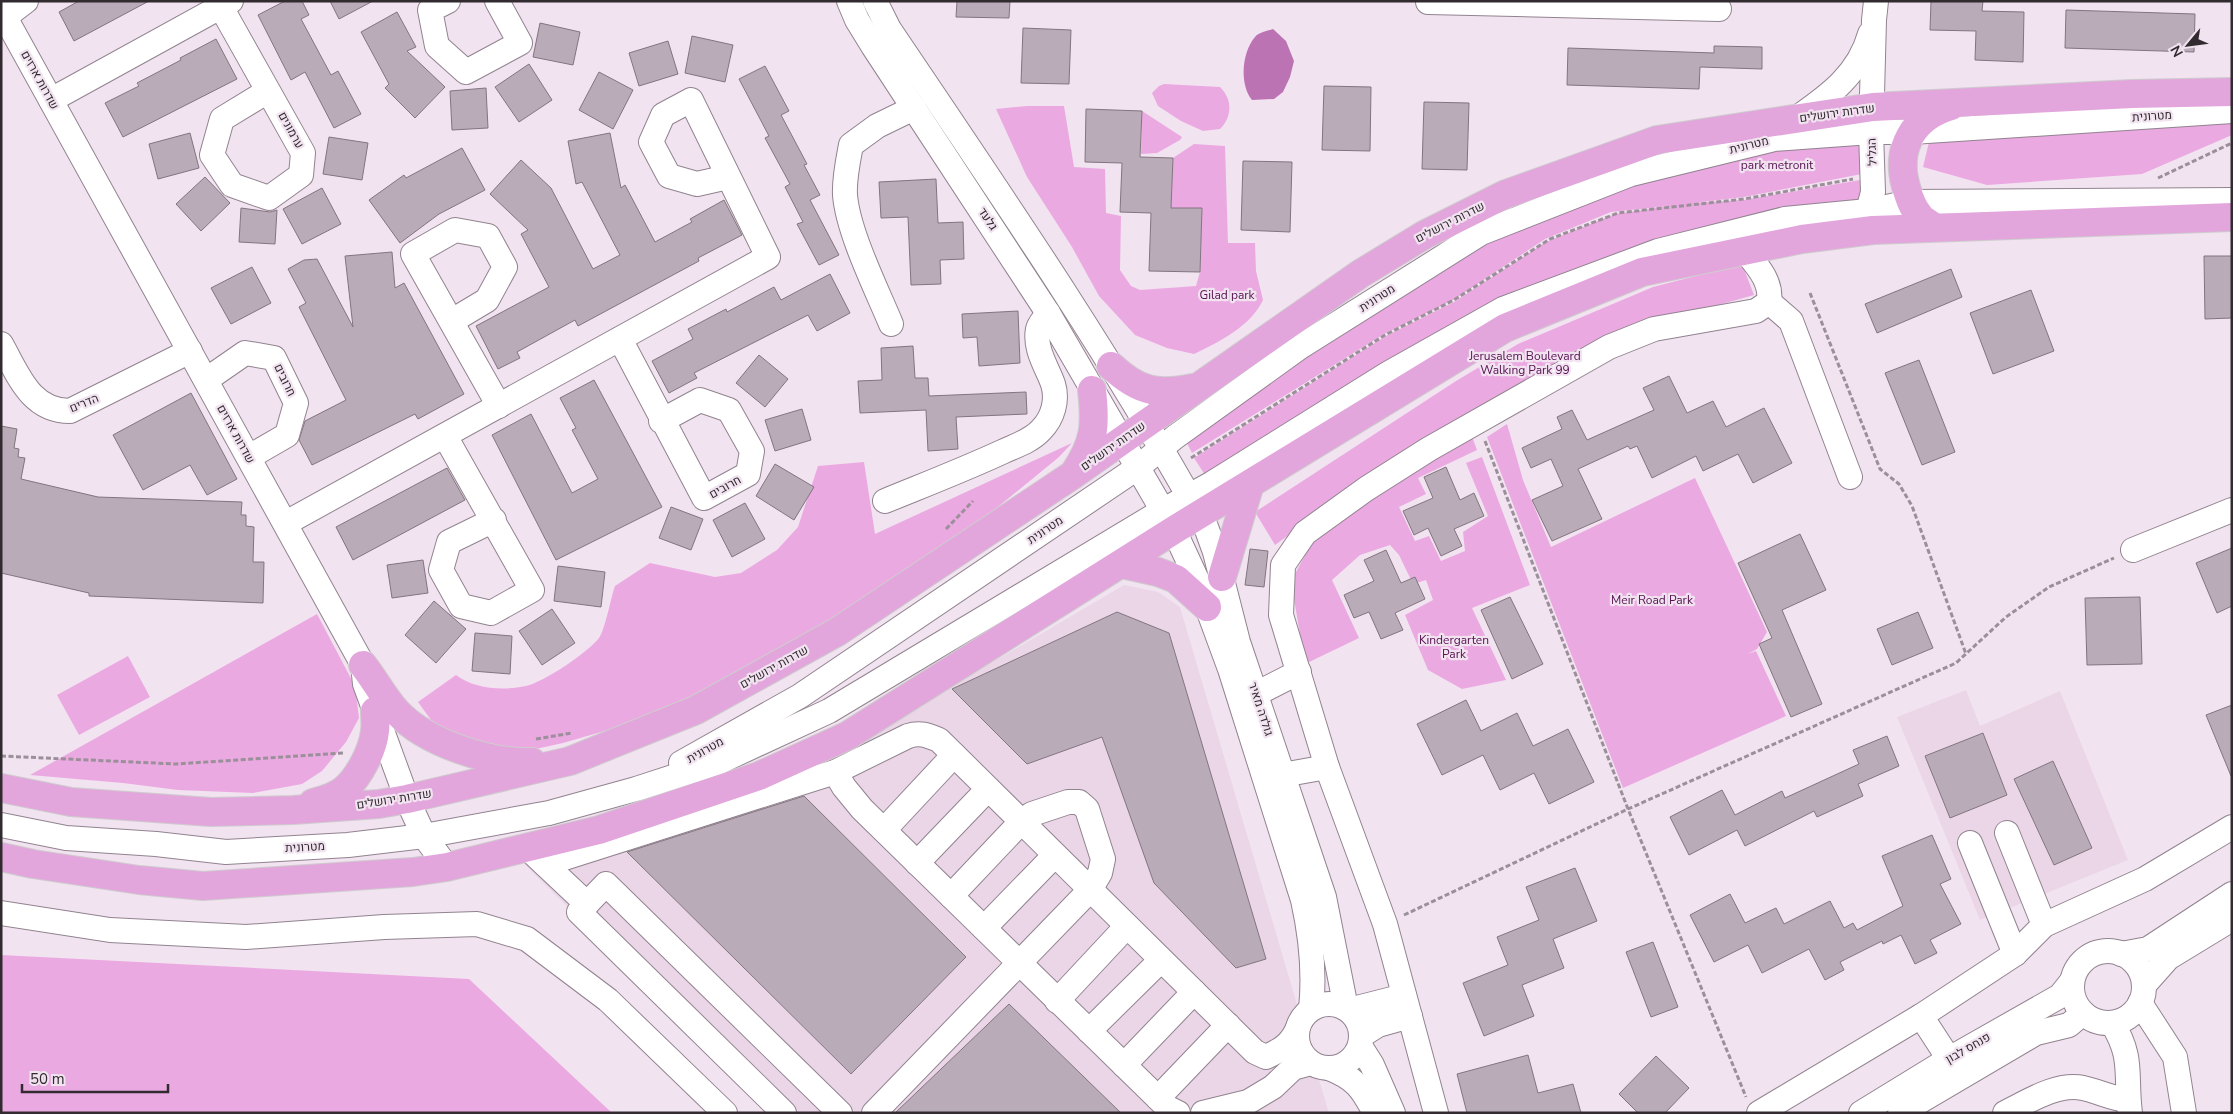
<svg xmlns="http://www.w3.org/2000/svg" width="2233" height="1114" font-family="'Nunito Sans',Heebo,sans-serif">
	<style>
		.built { fill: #ebd6e8 }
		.green { fill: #eba9e2 }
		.water { fill: #bc73b4 }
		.building { fill: #b9abb7; stroke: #837580 }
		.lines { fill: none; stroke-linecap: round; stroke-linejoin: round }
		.minor-casing { stroke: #91838f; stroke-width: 26 }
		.major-casing { stroke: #cecccd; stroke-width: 30 }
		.path { stroke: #9b909a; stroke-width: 3; stroke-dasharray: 5 2.5; stroke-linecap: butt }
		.minor { stroke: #fff; stroke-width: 24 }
		.major { stroke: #e2a6dd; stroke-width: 28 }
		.labels { text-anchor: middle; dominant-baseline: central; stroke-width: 4.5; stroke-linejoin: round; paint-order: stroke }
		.street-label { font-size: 12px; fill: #312b30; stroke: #f2e3f0 }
		.park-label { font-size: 12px; fill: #541150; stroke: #f2e3f0 }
	</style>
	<rect width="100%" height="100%" fill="#f2e3f0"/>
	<g class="built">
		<path d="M1124,585L1158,592L1180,607L1329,1113H776L517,857L843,750Z"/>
		<path d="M1966,690L1980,726L2060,691L2128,860L1980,920L1897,717Z"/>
	</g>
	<g class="green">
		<path d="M1164,84L1220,87C1233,100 1232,117 1220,129L1203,131L1181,121L1158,106L1152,93L1159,86Z"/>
		<path d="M1027,106H1064L1074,167L1105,169L1106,213L1121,216L1120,270L1131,286L1140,290L1196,286L1200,272L1202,209L1171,208L1173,158L1194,144L1225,146L1228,243H1255L1256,271L1263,300C1251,326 1219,342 1194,354L1167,348L1135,335L1099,296L1072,247L1027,177L996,109Z"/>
		<path d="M1142,111L1182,137L1180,140L1157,153L1141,154Z"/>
		<path d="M2232,119V135L2142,174L1987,185L1923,167L1930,138Z"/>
		<path d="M1866,137L1867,173L1744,197L1693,203L1744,200L1866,179L1859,207L1658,251L1211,484L1194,458L1386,336L1454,302L1546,242L1615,214L1669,206L1611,212L1545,239L1453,300L1384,334L1192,453L1182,433L1481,233L1774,139Z"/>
		<path d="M1742,264L1754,295L1665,320L1312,518L1275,545L1255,512L1456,381L1518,344L1653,287Z"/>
		<path d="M1507,424L1523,480L1551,547L1695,478L1767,632L1757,649L1748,654L1756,651L1786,716L1623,788L1487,437Z"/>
		<path d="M1471,434L1477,450L1418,478L1426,494L1399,507L1415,541L1429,536L1441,561L1465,551L1463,532L1488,516L1466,463L1482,457L1530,585L1472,608L1506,680L1462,689L1428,670L1405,615L1433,600L1426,580L1413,584L1399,555L1390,545L1360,555L1332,580L1359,638L1305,664L1291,581L1313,541L1371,495Z"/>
		<path d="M1072,443L1059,457L955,542L826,631L653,717L563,743L513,754L470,745L431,720L418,702L456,675C474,689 503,691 526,686C544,682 587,653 599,638C605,630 611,597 615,586L650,563L715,577L741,573L777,550L798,527L818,466L864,462L875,534Z"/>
		<path d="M317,614L355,686L359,718L346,742L322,771L302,784L253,793L178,790L123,783L30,775Z"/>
		<path d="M128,656L150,697L79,735L57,695Z"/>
		<path d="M1,955L469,979L612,1113H1Z"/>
	</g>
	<path class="water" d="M1273,29L1286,41L1294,61L1290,77L1283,92L1274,99L1252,100C1239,84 1242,52 1255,37C1259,32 1268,31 1273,29Z"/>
	<g class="building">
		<path d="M79,1H149L74,41L59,12Z"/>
		<path d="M285,1H302L309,15L301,19L331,75L338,71L361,114L334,128L305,72L291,80L258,15Z"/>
		<path d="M330,1H373L339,19Z"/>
		<path d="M957,1H1010L1009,18L956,17Z"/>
		<path d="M1931,1H1983L1982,11L2024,12L2023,62L1975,60L1976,31L1930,30Z"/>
		<path d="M2066,10L2195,14L2194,52L2065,48Z"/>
		<path d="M397,12L416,47L407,51L445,87L415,118L385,88L389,84L361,32Z"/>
		<path d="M540,23L580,32L573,65L533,57Z"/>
		<path d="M1023,28L1071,30L1069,84L1021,83Z"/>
		<path d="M692,36L733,45L725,82L685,73Z"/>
		<path d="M216,39L237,79L123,137L105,103L139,86L137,83L181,60L180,58Z"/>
		<path d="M668,41L678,74L639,86L629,53Z"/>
		<path d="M1714,46L1762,47V69L1700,67L1699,89L1567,85L1568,48L1714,53Z"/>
		<path d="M529,64L552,100L519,122L495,87Z"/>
		<path d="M765,66L789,111L781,115L807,164L804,165L820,195L810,200L839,255L819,265L797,224L803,222L785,187L790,184L765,138L769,136L739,79Z"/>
		<path d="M599,72L633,90L613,129L579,110Z"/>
		<path d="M1324,86L1371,87L1370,151L1322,150Z"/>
		<path d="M486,88L488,128L452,130L450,91Z"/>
		<path d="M1424,102L1469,103L1467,170L1422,169Z"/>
		<path d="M1086,109L1142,111L1140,157L1173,158L1171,208H1202L1200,272L1149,271L1151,213L1120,212L1122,163L1085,162Z"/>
		<path d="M190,133L199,168L158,179L149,144Z"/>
		<path d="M610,133L621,188L625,185L655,242L692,222L690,219L724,200L742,235L698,258L699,261L578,326L575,320L517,352L520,358L498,369L476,326L549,287L521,234L528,230L490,194L521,160L551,188L593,269L620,255L582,182L576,184L568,141Z"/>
		<path d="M329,137L368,143L362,180L323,174Z"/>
		<path d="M462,148L485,190L439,214L400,243L369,200L404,175L406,178Z"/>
		<path d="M1243,161L1292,162L1290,232L1241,230Z"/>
		<path d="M205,177L230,203L201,231L176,204Z"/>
		<path d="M936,179L938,223L963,222L964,259L940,260L941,284L911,285L908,217L881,218L879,182Z"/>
		<path d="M322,188L341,224L302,244L283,209Z"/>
		<path d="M241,208L270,212L277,210L275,244L239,242Z"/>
		<path d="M392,252L395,288L404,283L464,394L418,419L415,414L312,465L299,440L305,421L346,400L299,307L306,303L288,269L304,260L317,259L353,327L345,256Z"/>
		<path d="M2204,256H2232V318L2205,319Z"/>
		<path d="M252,267L271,303L231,324L211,288Z"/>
		<path d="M1951,269L1962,297L1877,333L1865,304Z"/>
		<path d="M830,274L850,313L817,331L808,315L694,373L697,378L669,393L652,361L693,339L688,329L726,309L727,312L774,287L781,300Z"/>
		<path d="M2031,290L2054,351L1993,374L1970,313Z"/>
		<path d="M1018,311L1020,363L979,366L977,337L963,338L962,314Z"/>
		<path d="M913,346L915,378H928L929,396L1026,392L1027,414L956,417L958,449L928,451L926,410L860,413L858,381L882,380L881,348Z"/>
		<path d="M759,355L788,379L765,407L736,383Z"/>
		<path d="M1919,360L1955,452L1922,465L1885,373Z"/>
		<path d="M1669,376L1687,413L1713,401L1726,427L1764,408L1792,463L1753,483L1738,454L1703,471L1696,456L1652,478L1637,446L1630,449L1628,446L1578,469L1602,519L1552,541L1532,500L1563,486L1551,459L1531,468L1522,448L1562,429L1557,417L1572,410L1587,440L1654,410L1643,388Z"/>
		<path d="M594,380L662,507L556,560L492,435L531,414L572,493L598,479L572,430L576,428L560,398Z"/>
		<path d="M191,393L237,479L207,495L190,465L143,490L113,435Z"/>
		<path d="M802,409L811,440L775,451L765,420Z"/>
		<path d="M1,426L17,429L14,448L19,449L18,457L25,458L21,479L98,497L242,502L241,515H246V526L254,527L253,562H264L263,603L89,596V593L1,573Z"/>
		<path d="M775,464L814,487L794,520L756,496Z"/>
		<path d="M1446,467L1460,500L1474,493L1484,516L1454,529L1462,546L1441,556L1428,528L1414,535L1403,511L1433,498L1424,477Z"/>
		<path d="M447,468L465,500L353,560L336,527Z"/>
		<path d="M745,503L765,539L732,557L713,520Z"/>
		<path d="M671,507L703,519L691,550L659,538Z"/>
		<path d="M1800,534L1826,590L1782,610L1822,704L1791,717L1759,644L1772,638L1738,563Z"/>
		<path d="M2232,548V606L2217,613L2196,563Z"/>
		<path d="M1250,549L1268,551L1264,587L1245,585Z"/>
		<path d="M1386,550L1401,583L1415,577L1425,599L1395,613L1403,630L1381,639L1369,612L1354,618L1344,595L1374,581L1364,560Z"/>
		<path d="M423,560L428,593L392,598L387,565Z"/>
		<path d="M558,566L605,572L601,607L554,601Z"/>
		<path d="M1510,597L1543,664L1512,679L1481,610Z"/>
		<path d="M2140,597L2142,664L2087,665L2085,598Z"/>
		<path d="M434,601L466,629L436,663L405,635Z"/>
		<path d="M552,609L575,643L542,665L519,631Z"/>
		<path d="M1117,612L1169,633L1266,959L1236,968L1154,883L1102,737L1027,764L952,689Z"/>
		<path d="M1918,612L1933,648L1892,665L1877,629Z"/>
		<path d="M475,633L512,636L510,674L472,671Z"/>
		<path d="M1466,700L1481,731L1517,713L1533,746L1568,729L1594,782L1549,804L1534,773L1500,790L1483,755L1442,775L1417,724Z"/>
		<path d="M2232,705V776H2231L2206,715Z"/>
		<path d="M1983,733L2007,795L1950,818L1925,756Z"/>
		<path d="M1887,736L1899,766L1858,784L1863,796L1817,817L1814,811L1745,846L1737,830L1689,855L1670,817L1722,790L1735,815L1782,791L1785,798L1859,764L1853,750Z"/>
		<path d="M2053,761L2092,848L2054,865L2014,779Z"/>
		<path d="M804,796L966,957L851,1074L627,852Z"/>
		<path d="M1932,835L1951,879L1940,884L1961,924L1930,940L1937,953L1915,964L1901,935L1883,944L1882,941L1840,962L1844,970L1825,980L1809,949L1762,973L1748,945L1714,962L1690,915L1730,894L1745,923L1776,908L1784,924L1830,901L1844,928L1853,923L1857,930L1903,906L1882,856Z"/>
		<path d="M1575,868L1597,921L1553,939L1564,968L1522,985L1534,1016L1484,1036L1463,983L1508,965L1497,937L1539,920L1526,887Z"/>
		<path d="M1653,942L1678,1007L1651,1017L1626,952Z"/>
		<path d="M1009,1004L1121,1113H895Z"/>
		<path d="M1528,1055L1538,1093L1573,1084L1581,1113H1467L1457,1074Z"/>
		<path d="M1656,1056L1689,1088L1665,1113H1638L1619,1094Z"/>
	</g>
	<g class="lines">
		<defs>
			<g id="minor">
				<path d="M448,1L430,10L437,46L466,72L520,43L497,1"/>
				<path d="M849,1L857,20L873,46L1048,313L1174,530L1198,582L1230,669L1303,900C1311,936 1315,971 1311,1009"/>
				<path d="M875,1L889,29C999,192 1111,355 1206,527L1215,552L1238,642L1324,897L1346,1008"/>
				<path d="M1428,2L1719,9"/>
				<path d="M221,7L303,153L301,175L269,198L232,185L212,155L222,119L268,91"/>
				<path d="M1,10L363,665L365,684L407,799L424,836L447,867"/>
				<path d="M5,17L26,1"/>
				<path d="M51,100L231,1"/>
				<path d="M1797,118C1830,95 1859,74 1870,34"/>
				<path d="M1857,218L1868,211L1873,192L1871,132L1874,20L1876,1"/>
				<path d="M1769,302L1791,321L1850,477"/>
				<path d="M452,321L487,300L505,267L488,236L455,230L413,254L499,406"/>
				<path d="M891,324C876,288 848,232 845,195C844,179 848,161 851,145L877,126L914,108"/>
				<path d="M620,339L704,498L748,474L752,451L729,410L700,400L661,421"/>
				<path d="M1,344C18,374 30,411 70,411L190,351"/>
				<path d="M206,380L245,353L274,358L296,403L287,435L249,457"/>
				<path d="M445,436L532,590L491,613L461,606L441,570L449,542L494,520"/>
				<path d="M885,501C924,485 963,470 1002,452C1015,446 1031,441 1041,430C1053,418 1058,400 1053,384C1047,367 1034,349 1038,329C1039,324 1045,318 1048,313"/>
				<path d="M286,523L768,257L691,100L663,115L651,142L669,176L697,184L728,177"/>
				<path d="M2133,550L2232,510"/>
				<path d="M1256,694L1299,672"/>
				<path d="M681,763L800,696L1137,468L1175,437L1300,347L1481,233L1631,174L1774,139L1871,132H1912L2232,111"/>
				<path d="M835,772L844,787L862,809L1168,1108L1178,1113"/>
				<path d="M1282,775L1327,767"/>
				<path d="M1,825L66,838L156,844L226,852L348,845L424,836L549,813L636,789L719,762L829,711L1162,511L1211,484L1389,373L1503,309L1658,251L1785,219L1868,211L1910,202L2232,200"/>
				<path d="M884,830L954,755"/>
				<path d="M2007,833L2044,925"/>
				<path d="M1970,843L2015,954"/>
				<path d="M535,855L587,904"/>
				<path d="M917,863L988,789"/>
				<path d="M545,864L835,772L908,736C920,732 927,735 939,740L1255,1052L1266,1057C1281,1050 1290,1045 1297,1030"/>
				<path d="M1,913L110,930L246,937L384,927L477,924L527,939L608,1000L725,1113"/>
				<path d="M984,928L1055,855"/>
				<circle cx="2108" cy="987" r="36"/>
				<path d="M2121,954L2148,949L2232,894"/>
				<path d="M2144,985L2168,958L2232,919"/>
				<path d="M1057,1001L1127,926"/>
				<path d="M2140,1003L2175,1057L2184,1113"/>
				<circle cx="1329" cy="1036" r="32"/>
				<path d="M1349,1010L1404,996"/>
				<path d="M1921,1016L1949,1059"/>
				<path d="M2112,1023C2134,1058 2125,1075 2130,1113"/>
				<path d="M1089,1031L1161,960"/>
				<path d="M1362,1035L1378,1025L1410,1016"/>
				<path d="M1360,1046L1372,1065L1393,1113"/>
				<path d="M1124,1065L1194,992"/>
				<path d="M1329,1068C1355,1078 1362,1088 1375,1113"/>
				<path d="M1158,1098L1228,1025"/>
				<path d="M784,1113L579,912L606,884L840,1113"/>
				<path d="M874,1113L1090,890L1100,873L1103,859L1087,809L1079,802H1068L1032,814L1021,822L951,896"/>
				<path d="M1203,1113L1248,1102L1273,1087L1293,1068L1311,1063"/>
				<path d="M1436,1113L1385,924L1327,767L1281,615L1283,565L1305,533L1366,489L1429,449L1609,347L1654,329L1756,311L1769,302C1772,282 1758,267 1746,252"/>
				<path d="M1759,1113L1921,1016L2015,954L2044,925L2145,879L2232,827"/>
				<path d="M1861,1113L1949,1059L2060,996L2072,981"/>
				<path d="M1900,1113L2036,1033L2069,1025L2083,1013"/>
				<path d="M2005,1113C2027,1102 2058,1082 2083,1088C2098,1091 2112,1099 2128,1100"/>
			</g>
			<g id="major">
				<path d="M1934,227C1929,223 1922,220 1919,215C1912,207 1909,197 1906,187C1895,148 1913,117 1951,106"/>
				<path d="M1111,366C1139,392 1157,395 1193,388"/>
				<path d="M1075,472C1095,441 1096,426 1092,390"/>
				<path d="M1122,564L1158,572L1176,579L1207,607"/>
				<path d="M1222,577L1250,484"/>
				<path d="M363,665C375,680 384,698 397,712C426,743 490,764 532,762"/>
				<path d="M1,788L71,802L211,812L293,810L379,804L407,799L570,761L696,710L837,632L1074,474L1360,274L1424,235L1506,194L1657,140L1873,107L2132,94L2232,92"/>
				<path d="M313,803C324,800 336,797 345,789C359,777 373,750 375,731C376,725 375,718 375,711"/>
				<path d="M1,857L33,864L139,880L203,886L413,872L447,867L599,830L759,776L847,736L1174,530L1505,328L1642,272L1802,239L1873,230L2232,217"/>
			</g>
		</defs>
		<use href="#minor" class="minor-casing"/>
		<use href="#major" class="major-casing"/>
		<g class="path">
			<path d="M2158,178L2232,143"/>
			<path d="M1810,293L1880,469L1899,484L1912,506L1966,654"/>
			<path d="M1485,441L1628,809L1746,1097"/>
			<path d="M1191,458L1385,335L1454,300L1550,239L1618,213L1744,199L1853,179"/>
			<path d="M946,529L973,501"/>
			<path d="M536,739L572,733"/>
			<path d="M1,756L176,764L343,753"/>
			<path d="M1404,915L1628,809L1956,663L2006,617L2049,587L2114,558"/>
		</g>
		<use href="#minor" class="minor"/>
		<use href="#major" class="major"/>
	</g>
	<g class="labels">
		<g class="street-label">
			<text transform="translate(40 80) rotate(61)">שדרות ארזים</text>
			<text transform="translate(1837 113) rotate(-8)">שדרות ירושלים</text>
			<text transform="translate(2152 116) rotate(-4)">מטרונית</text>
			<text transform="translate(291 130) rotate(61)">ערמונים</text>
			<text transform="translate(1749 145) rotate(-14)">מטרונית</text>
			<text transform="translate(1872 152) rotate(-92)">הגליל</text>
			<text transform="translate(988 219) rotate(57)">גלעד</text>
			<text transform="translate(1450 222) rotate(-27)">שדרות ירושלים</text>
			<text transform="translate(1377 298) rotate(-33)">מטרונית</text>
			<text transform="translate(285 380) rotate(64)">חרובים</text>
			<text transform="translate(84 403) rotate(-22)">הדרים</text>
			<text transform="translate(236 434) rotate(61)">שדרות ארזים</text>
			<text transform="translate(1113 446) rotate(-35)">שדרות ירושלים</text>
			<text transform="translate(725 487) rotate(-29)">חרובים</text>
			<text transform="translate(1045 530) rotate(-34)">מטרונית</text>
			<text transform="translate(774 667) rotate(-29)">שדרות ירושלים</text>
			<text transform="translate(1261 709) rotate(72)">גולדה מאיר</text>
			<text transform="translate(705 750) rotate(-29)">מטרונית</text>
			<text transform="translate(394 799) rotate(-9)">שדרות ירושלים</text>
			<text transform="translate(305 847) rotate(-3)">מטרונית</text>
			<text transform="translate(1968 1048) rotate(-30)">פנחס לבון</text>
		</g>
		<g class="park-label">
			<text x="1777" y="165">park metronit</text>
			<text x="1227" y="295">Gilad park</text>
			<text x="1525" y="356">Jerusalem Boulevard<tspan x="1525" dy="14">Walking Park 99</tspan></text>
			<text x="1652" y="600">Meir Road Park</text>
			<text x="1454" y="640">Kindergarten<tspan x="1454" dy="14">Park</tspan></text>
		</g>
	</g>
	<rect width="2233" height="1114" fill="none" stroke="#312b30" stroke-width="5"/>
	<g transform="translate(2188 45) rotate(241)" stroke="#f2e3f0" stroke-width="4" paint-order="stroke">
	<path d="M0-4L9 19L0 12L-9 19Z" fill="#312b30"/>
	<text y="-8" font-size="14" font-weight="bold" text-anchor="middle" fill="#312b30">N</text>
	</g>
	<path d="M22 1084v8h146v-8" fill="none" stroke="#312b30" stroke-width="2.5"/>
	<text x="30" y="1084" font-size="15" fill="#312b30" stroke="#f2e3f0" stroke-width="4" paint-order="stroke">50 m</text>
</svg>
